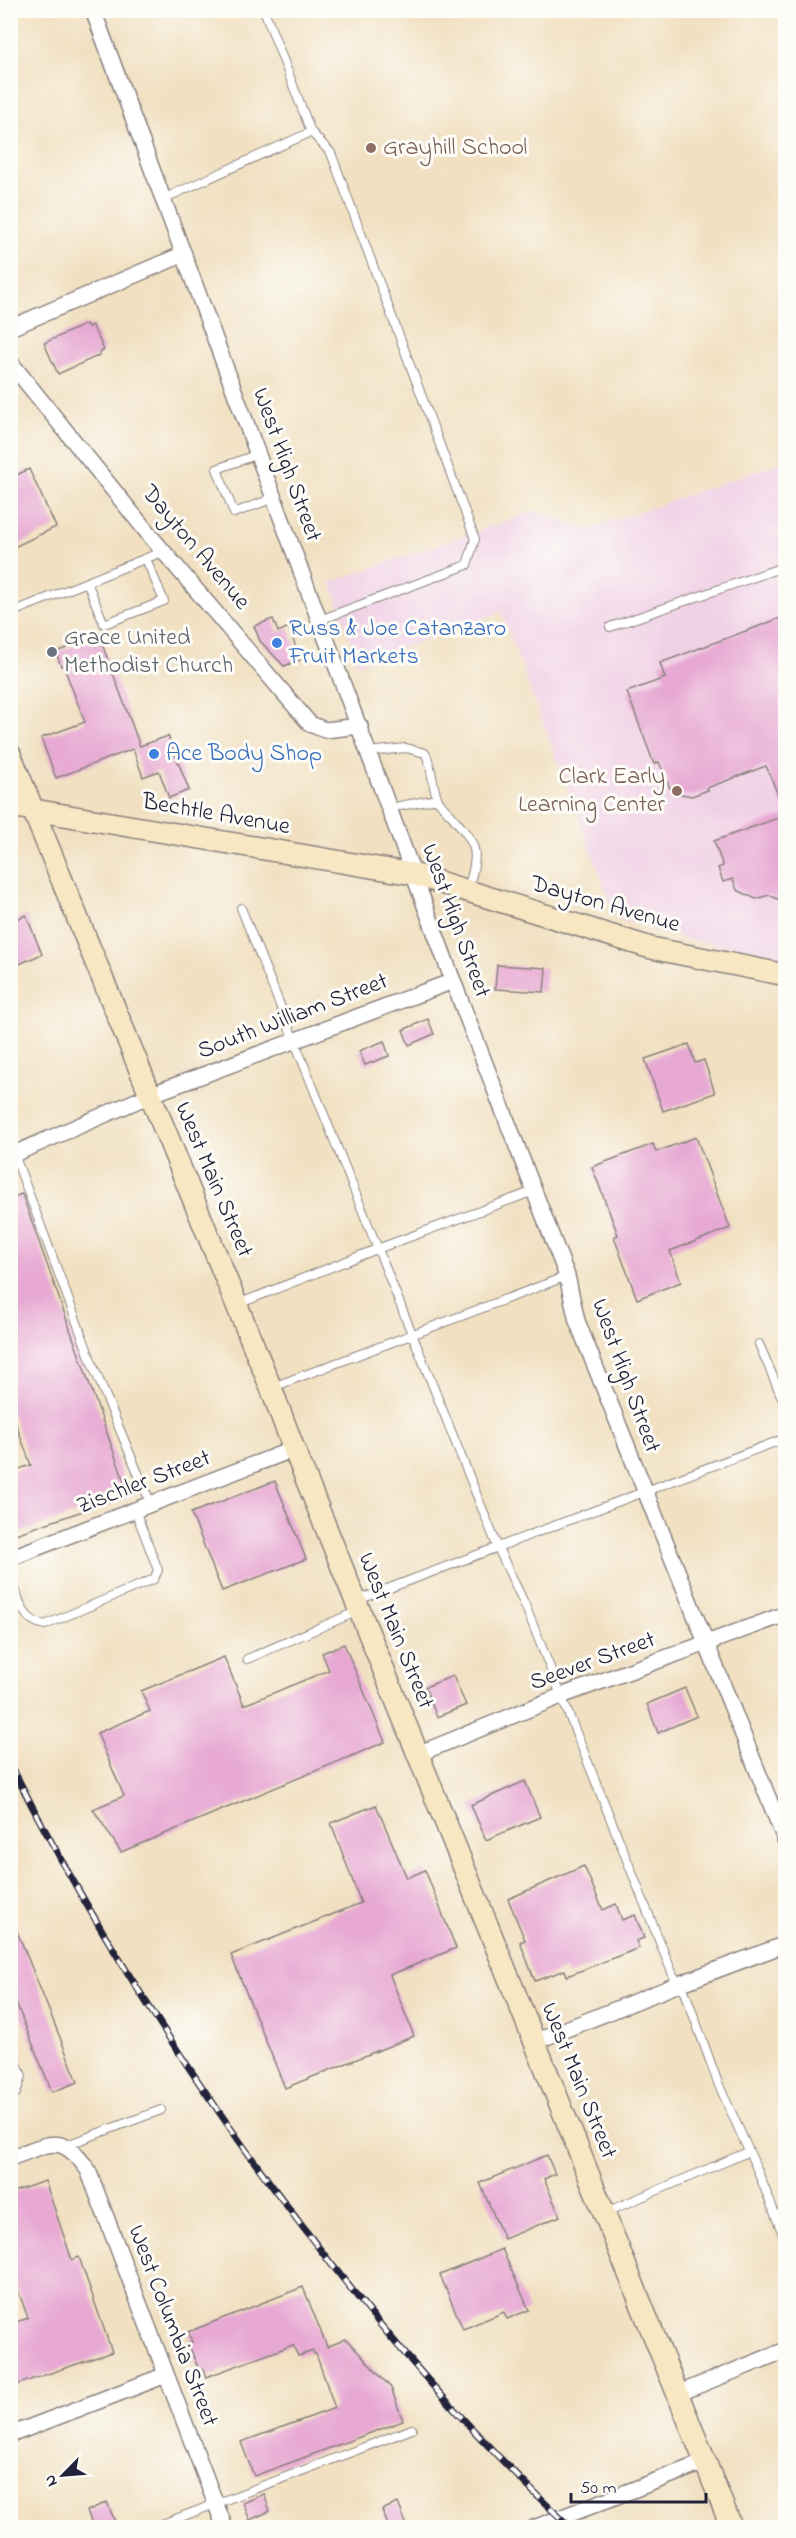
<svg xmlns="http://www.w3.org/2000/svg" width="796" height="2538" font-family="'Indie Flower',sans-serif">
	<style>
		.built { fill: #f0d0e5 }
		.building { fill: #e7a9d3 }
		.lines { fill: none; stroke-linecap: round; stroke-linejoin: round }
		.lane-casing { stroke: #8a817e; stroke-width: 10 }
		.street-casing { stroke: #8a817e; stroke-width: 18 }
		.secondary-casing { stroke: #8a817e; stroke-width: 24 }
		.lane { stroke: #fff; stroke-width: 8 }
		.street { stroke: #fff; stroke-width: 15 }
		.secondary { stroke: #f7e8c3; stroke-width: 21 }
		.rail-casing { stroke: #22223b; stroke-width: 7 }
		.rail { stroke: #fdfcf7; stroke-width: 4.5; stroke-dasharray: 14; stroke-linecap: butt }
		.education-dot { fill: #8d6e63; stroke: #fdfcf7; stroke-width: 2 }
		.shop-dot { fill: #3f7fe0; stroke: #fdfcf7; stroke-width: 2 }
		.worship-dot { fill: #6b7280; stroke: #fdfcf7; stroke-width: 2 }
		.labels { text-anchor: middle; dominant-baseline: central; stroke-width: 6; stroke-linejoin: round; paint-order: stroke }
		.education-label { font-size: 24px; fill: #785e54; stroke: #fdfcf7; text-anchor: start }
		.street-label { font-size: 24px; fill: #22223b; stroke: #fdfcf7 }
		.shop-label { font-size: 24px; fill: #366cbe; stroke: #fdfcf7; text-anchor: start }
		.worship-label { font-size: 24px; fill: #5b616d; stroke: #fdfcf7; text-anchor: start }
	</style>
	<rect width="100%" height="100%" fill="#fdfcf7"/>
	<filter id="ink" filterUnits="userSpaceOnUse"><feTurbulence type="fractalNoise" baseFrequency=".0167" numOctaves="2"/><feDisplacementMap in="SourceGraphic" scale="12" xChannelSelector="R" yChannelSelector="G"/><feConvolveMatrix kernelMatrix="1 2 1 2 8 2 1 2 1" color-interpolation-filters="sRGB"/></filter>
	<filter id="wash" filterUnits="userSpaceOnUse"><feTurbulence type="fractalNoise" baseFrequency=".008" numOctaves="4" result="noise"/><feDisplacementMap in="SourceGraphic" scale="24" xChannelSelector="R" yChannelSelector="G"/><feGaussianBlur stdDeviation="1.35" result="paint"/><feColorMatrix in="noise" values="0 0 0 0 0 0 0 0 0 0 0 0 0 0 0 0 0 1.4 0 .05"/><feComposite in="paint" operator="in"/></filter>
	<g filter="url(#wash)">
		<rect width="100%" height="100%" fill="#f1e0c1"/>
		<path class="built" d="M785,461V958L691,940L617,919L501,612L358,664L331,582L535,511L586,530Z"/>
		<g id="blocks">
			<g class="building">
				<path d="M86,324L88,327L92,325L104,350L99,353L100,355L58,374L44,343Z"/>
				<path d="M29,469L56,527L10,549V478Z"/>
				<path d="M786,616V814L766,766L707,788L708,790L692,796L675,793L670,788L659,762L654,764L627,692L665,678L660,663Z"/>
				<path d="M273,619L278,632L289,627L300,660L284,666L260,641L254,626Z"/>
				<path d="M99,636L140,746L168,736L189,790L169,798L159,771L143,777L133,749L56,778L41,738L85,722L63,665L61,666L56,652Z"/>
				<path d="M786,815V903L769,895L756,899L737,890L733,879L723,882L718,868L723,866L714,841Z"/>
				<path d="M26,915L42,954L10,968V922Z"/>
				<path d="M497,965L546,968L544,992L495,989Z"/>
				<path d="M428,1019L434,1034L409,1045L403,1030Z"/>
				<path d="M384,1041L389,1056L365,1065L359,1051Z"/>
				<path d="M689,1044L695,1063L704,1060L715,1093L663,1111L645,1059Z"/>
				<path d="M696,1137L730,1228L670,1251L681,1282L637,1299L614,1237L618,1235L592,1167L653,1144L656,1152Z"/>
				<path d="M22,1194L129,1495L10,1536V1472L31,1465L10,1408V1198Z"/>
				<path d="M275,1481L306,1559L222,1591L191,1513Z"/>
				<path d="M344,1644L385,1742L121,1852L93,1809L124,1796L97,1733L150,1711L141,1691L224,1657L244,1705L329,1670L322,1653Z"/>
				<path d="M453,1676L466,1705L437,1717L425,1687Z"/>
				<path d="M685,1688L697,1716L658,1733L647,1704Z"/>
				<path d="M525,1781L540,1817L486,1840L471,1805Z"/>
				<path d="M376,1805L407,1878L425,1870L456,1948L390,1975L414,2036L285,2088L231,1955L361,1903L331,1823Z"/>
				<path d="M584,1866L603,1910L616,1904L622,1920L635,1915L644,1938L636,1941L639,1948L567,1976L565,1970L535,1981L520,1942L525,1940L508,1899Z"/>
				<path d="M10,1914L78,2082L52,2092L10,1988Z"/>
				<path d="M547,2155L555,2174L544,2179L560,2216L504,2239L480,2183Z"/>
				<path d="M45,2181L72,2260L79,2257L112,2352L10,2387V2324L28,2318L10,2268V2193Z"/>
				<path d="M502,2249L529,2310L507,2319L504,2312L463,2329L440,2275Z"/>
				<path d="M303,2287L327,2347L346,2339L391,2388L403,2421L254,2476L241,2442L335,2408L316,2354H314L313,2351L298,2356L293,2345L206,2377L203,2369L198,2368L188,2343L192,2342L188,2332Z"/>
				<path d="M264,2494L270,2511L250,2520L243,2503Z"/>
				<path d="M107,2502L116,2524L108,2528H94L87,2511Z"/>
				<path d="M398,2503L408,2528H389L382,2510Z"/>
			</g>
		</g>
	</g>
	<g filter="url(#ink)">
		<use href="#blocks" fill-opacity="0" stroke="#8a817e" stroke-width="1.5"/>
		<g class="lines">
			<defs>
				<g id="lane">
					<path d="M264,10L311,132L331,153L475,539L467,565L320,620"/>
					<path d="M163,199L311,132"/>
					<path d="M258,454L217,469L234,513L274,498"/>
					<path d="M87,582L104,624L164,601L146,559"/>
					<path d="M10,613L164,551"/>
					<path d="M610,627L786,566"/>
					<path d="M369,752L406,748L425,753C433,767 431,782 437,797C439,804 446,810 451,815C479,848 479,849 468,890"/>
					<path d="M389,808L437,799"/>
					<path d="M241,908L498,1548L525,1605L673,1975L685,1992L718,2083L757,2169L786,2242"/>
					<path d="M14,1154L94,1368L151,1504"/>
					<path d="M238,1304L377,1249L534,1191"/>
					<path d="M759,1344L786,1407"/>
					<path d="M273,1387L567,1276"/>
					<path d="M10,1575C19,1597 20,1621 45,1625L154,1579L158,1570L135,1510"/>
					<path d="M358,1600L786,1438"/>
					<path d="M247,1659L358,1611"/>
					<path d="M10,2048L22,2076L16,2093L10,2095"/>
					<path d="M67,2145L161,2110"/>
					<path d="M606,2212L748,2152"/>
					<path d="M152,2528L412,2429"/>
				</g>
				<g id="street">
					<path d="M93,10L453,981L567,1276L577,1321L786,1842"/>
					<path d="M10,328L184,254"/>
					<path d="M10,362L152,538L310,724L325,730L360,726"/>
					<path d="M14,1154L150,1095L453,981"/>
					<path d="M10,1558L294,1449"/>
					<path d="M418,1754L561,1696L786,1614"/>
					<path d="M534,2042L679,1984L786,1944"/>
					<path d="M10,2158C50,2144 61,2131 88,2170L225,2528"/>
					<path d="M677,2394L786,2350"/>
					<path d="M10,2435L166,2375"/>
					<path d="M534,2528L705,2462"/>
				</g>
				<g id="secondary">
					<path d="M10,754L271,1388L294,1449L732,2528"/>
					<path d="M10,806L413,874L651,948L786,975"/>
				</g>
			</defs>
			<use href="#lane" class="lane-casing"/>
			<use href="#street" class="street-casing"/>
			<use href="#secondary" class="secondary-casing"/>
			<use href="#lane" class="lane"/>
			<use href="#street" class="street"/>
			<use href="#secondary" class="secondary"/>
			<defs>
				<path id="rail" d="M10,1763C76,1895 154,2020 238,2139C336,2277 447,2412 571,2528"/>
			</defs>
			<use href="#rail" class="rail-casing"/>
			<use href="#rail" class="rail"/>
		</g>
	</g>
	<g class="education-dot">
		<circle cx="371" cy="148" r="6"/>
		<circle cx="677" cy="791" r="6"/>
	</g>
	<g class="shop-dot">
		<circle cx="277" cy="643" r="6"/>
		<circle cx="154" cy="754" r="6"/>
	</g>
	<circle class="worship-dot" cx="52" cy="652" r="6"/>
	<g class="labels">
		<g class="education-label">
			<text x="383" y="148">Grayhill School</text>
			<text x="665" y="777" text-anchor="end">Clark Early<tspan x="665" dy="28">Learning Center</tspan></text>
		</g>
		<g class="street-label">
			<text transform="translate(286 465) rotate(70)">West High Street</text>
			<text transform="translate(195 548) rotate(50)">Dayton Avenue</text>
			<text transform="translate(216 815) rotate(10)">Bechtle Avenue</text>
			<text transform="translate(605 905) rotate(16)">Dayton Avenue</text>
			<text transform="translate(455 921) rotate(70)">West High Street</text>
			<text transform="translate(293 1017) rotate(-21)">South William Street</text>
			<text transform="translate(213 1180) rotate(67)">West Main Street</text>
			<text transform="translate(625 1376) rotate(70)">West High Street</text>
			<text transform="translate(144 1483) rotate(-21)">Zischler Street</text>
			<text transform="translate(395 1631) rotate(68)">West Main Street</text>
			<text transform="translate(593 1662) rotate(-20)">Seever Street</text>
			<text transform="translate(578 2081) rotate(68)">West Main Street</text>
			<text transform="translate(172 2326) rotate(69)">West Columbia Street</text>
		</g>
		<g class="shop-label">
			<text x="289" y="629">Russ &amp; Joe Catanzaro<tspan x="289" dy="28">Fruit Markets</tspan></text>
			<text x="166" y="754">Ace Body Shop</text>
		</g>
		<g class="worship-label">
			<text x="64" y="638">Grace United<tspan x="64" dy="28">Methodist Church</tspan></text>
		</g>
	</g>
	<rect width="796" height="2538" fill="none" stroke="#fdfcf7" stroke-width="36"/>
	<g transform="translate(63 2475) rotate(245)" stroke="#fdfcf7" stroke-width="4.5" paint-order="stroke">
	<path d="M0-4.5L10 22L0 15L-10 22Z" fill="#22223b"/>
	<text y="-9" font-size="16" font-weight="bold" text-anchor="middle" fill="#22223b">N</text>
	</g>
	<path d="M571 2493v9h135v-9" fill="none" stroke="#22223b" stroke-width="3"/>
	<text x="580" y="2493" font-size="18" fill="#22223b" stroke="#fdfcf7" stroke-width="4.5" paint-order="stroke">50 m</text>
</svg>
